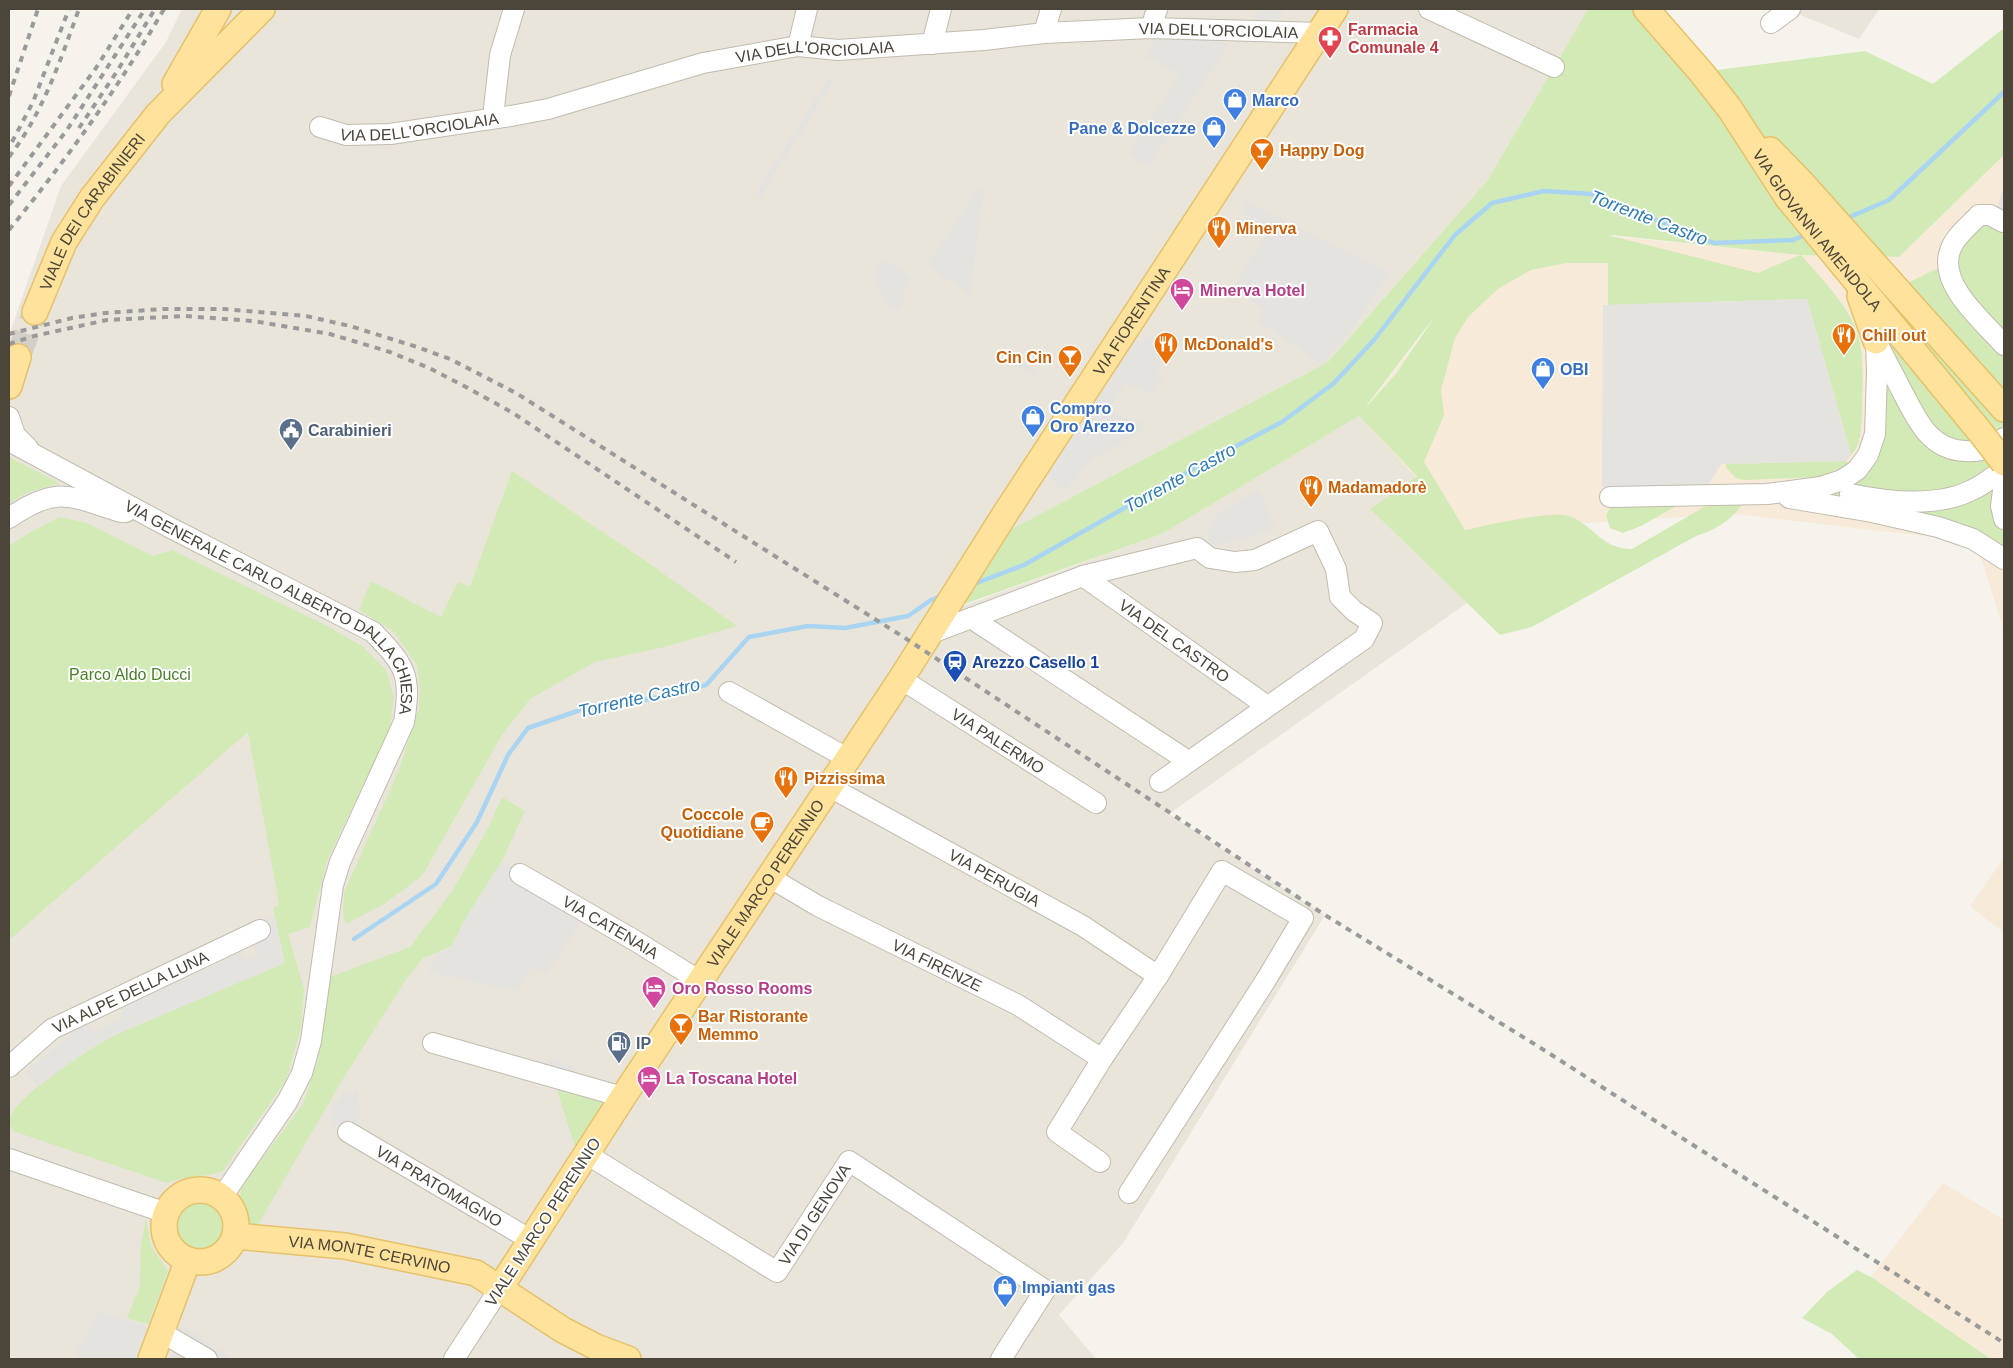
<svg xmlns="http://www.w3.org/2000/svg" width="2013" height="1368" font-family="Arial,sans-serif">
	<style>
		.residential { fill: #eae5da }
		.commercial { fill: #f7ead8 }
		.green { fill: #d2eab5; fill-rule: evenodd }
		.parking { fill: #e5e3e0 }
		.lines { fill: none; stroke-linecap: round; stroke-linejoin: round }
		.stream { stroke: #a9d4f2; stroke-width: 4.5 }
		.major-tunnel { stroke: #d4d0c8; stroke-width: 25; stroke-dasharray: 25 12; stroke-linecap: butt }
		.minor-casing { stroke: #c2bbae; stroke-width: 22 }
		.major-casing { stroke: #e6c16a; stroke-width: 28 }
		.minor { stroke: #fff; stroke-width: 20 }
		.major { stroke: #ffe39c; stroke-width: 25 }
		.rail { stroke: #9a9a9a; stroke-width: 4; stroke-dasharray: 6 6; stroke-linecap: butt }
		.major-bridge-casing { stroke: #e6c16a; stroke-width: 28; stroke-linecap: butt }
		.major-bridge { stroke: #ffe39c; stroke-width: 25 }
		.labels { text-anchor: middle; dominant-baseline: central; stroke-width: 4; stroke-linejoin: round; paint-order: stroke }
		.health-label { font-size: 16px; font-weight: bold; fill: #be3a42; stroke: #fff; text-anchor: start }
		.street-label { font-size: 16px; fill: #4b4439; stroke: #fff }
		.shop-label { font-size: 16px; font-weight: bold; fill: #366cbe; stroke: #fff; text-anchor: start }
		.food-label { font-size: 16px; font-weight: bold; fill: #c56008; stroke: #fff; text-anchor: start }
		.hotel-label { font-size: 16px; font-weight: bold; fill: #b23c85; stroke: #fff; text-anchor: start }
		.service-label { font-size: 16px; font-weight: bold; fill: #4e5e75; stroke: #fff; text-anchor: start }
		.transit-label { font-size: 16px; font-weight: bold; fill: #164399; stroke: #fff; text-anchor: start }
		.park-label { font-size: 16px; fill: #4a7f2a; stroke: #fff }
		.water-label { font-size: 18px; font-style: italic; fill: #2e7ab2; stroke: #fff }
	</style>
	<rect width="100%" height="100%" fill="#f6f3ec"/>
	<g class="residential">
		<path d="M182,9H1588L1487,181L1328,362L1008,531L960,607L1162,534L1359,416L1417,476L1370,509L1467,603L1169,814L1325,915L1123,1243L1059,1315L1096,1359H9V335L61,186L166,42Z"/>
		<path d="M1786,9H1879L1859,39Z"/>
	</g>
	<g class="commercial">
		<path d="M2004,155V631L1976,542L1736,514L1465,530L1359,416L1493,245L1539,229L1801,255L1899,257Z"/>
		<path d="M2004,858V933L1970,906Z"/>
		<path d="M1943,1183L2004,1220V1359H1991L1871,1277Z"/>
	</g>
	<g class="green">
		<path d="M1588,9H1646L1701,72L1865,51L1933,84L2004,28V155L1899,257L1867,256L1897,288L1947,264L1979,215L2004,223V559L1973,539L1767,494L1821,487L1868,455L1876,341L1835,256L1801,255C1822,279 1855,312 1860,343C1864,366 1862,390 1862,412C1861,426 1862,445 1851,455L1807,299L1608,305V263H1566L1531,270L1499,288L1468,317L1455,338L1441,390L1444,415L1424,462L1465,530C1488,525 1553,509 1572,517C1596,528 1602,549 1632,549L1711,503L1742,504C1733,520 1713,531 1696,536L1532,627L1500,635L1370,509L1417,476L1359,416L1162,534L959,606L1008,531L1328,362L1487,181ZM1611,236V235L1800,255L1758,273ZM1435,316L1396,374L1367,406V405Z"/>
		<path d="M9,457L59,483L26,493L9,504Z"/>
		<path d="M1846,461L1848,464L1821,477L1744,480L1736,478L1726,468V464Z"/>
		<path d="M512,471L640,557L737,626L664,647L595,662L530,699L502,735L422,876L384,904L346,924L343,913L344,892L399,770L419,708L420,689L417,665L393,631L359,610L371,581L441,617L458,582L470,587Z"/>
		<path d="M1678,505L1641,526L1623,533L1610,528L1606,516L1610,507Z"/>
		<path d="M60,517L87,523L153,556L172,550L327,626L362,646L386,670L394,697L390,728L327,861L310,927L288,934L304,989L301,1028L286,1080L223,1171C205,1178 186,1175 167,1183L13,1131L9,1121C13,1097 93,1046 117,1034L285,963L273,908L279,904L248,732L9,940V546L31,532Z"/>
		<path d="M502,797L525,811L502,861L465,919L452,946L423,958L407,978L343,1079L256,1228L250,1226C243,1214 239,1200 241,1187L303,1104L318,1060L330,977L410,947L453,890L488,828Z"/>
		<path d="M555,1084L598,1098L602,1103L603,1106L576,1149Z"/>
		<circle cx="200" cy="1227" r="27"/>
		<path d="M146,1219L151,1246L168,1271L148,1324L127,1318L140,1286L141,1245Z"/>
		<path d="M1857,1270L1871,1277L1991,1359H1859L1832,1334L1802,1318L1827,1292Z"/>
	</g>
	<g class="parking">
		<path d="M1258,9H1283L1279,21L1252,25Z"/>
		<path d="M1157,36L1222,40L1228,46L1148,167L1128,153L1180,75L1150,58H1144Z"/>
		<path d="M828,79L833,82L761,197L756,193Z"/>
		<path d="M975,188L984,190L970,295L927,265L966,208Z"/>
		<path d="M2004,190V223L1997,208L2001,193Z"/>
		<path d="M1247,202L1390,272L1348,335L1328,358L1319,362L1258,322L1265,310L1232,288L1270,229L1240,212Z"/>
		<path d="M884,259L912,277L901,295L904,303L899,311L885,305L875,273Z"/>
		<path d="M1807,299L1851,455L1846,461L1721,464L1708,486L1602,487L1603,305Z"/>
		<path d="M1162,332L1177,339L1156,372L1163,377L1152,393L1125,384L1107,411L1145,424L1137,434L1091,460L1073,482L1065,489L1057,486L1048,474L1056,462L1050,459L1066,433L1073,437L1118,368L1112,364L1131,336L1139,342Z"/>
		<path d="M1014,355L1038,371L1035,376L1009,362Z"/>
		<path d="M1259,490L1276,529L1212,547L1207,535L1217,513Z"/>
		<path d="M502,861L520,874L587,912L547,975L532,967L517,991L429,972L437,955L452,946L465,919Z"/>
		<path d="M274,916L285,963L117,1034L90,1048L38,1087L26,1072L72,1033L89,1024L97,1032L124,1017L120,1009L240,953L245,960L256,956L249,924Z"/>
		<path d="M551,1058L575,1067L577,1074H546L547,1060Z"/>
		<path d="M358,1089L360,1127L342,1131L331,1119L332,1105L346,1093Z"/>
		<path d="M99,1312L156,1329L144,1359H73Z"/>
		<path d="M181,1325L234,1359H171Z"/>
	</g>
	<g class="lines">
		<g class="stream">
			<path d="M1845,219L1889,200L2004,92"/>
			<path d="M971,585L1024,565L1202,464L1282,422L1334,383L1374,340L1455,235L1492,203L1544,191L1591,194L1714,243L1793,240L1808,234"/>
			<path d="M354,939L436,884L477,822L508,755L528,728L592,706L650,699L706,685L749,637L808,626L845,628L908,616L931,600L943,595"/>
		</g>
		<path class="major-tunnel" d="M18,357L35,312"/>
		<defs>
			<g id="minor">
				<path d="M1429,9L1554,67"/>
				<path d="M1771,23L1790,9"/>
				<path d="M1151,28L1157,9"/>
				<path d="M1044,33L1051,9"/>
				<path d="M932,44L941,9"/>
				<path d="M798,46L807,9"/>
				<path d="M493,117L500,55L514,9"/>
				<path id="s1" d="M320,127L346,135L390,134L511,116L548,109L703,63L798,46L838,50L984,40L1044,33L1151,28L1319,33"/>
				<path d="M2003,222L1990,215H1979C1969,226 1954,237 1950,251C1938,285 1984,322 2004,345"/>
				<path d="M1879,347C1887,363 1896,379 1904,395C1918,422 1931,450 1965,451C1981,452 1993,448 2004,438"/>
				<path d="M9,417L15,435L28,448"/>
				<path id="s2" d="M9,441L169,527L373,632C405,665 412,675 404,722L340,862L333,885L311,1041L302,1073L287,1102L222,1197"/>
				<path d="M2004,483L2001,506L2004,519"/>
				<path d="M1850,494C1888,502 1936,508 1972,490C1983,485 1994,476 2004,469"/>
				<path d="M1610,497L1767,494L1821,487L1842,480L1857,470L1868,455L1875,434L1877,373L1876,341"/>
				<path d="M1789,498L1872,512L1938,527L1973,539L2004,559"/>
				<path d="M9,518C57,485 69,496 121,512H126"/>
				<path id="s3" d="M1083,576L1267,706"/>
				<path d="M971,618L1188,761"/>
				<path d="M929,634L1083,576L1197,548L1210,558L1235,562L1255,560L1318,531L1336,569L1340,597L1354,611L1372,623L1364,639L1160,782"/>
				<path id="s4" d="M901,679L1096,803"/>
				<path d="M729,692L847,758"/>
				<path id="s5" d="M828,786L1083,926L1158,976"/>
				<path id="s6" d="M520,874L634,940L700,981"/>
				<path id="s7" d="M769,877L818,906L1018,1005L1102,1059"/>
				<path d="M433,1043L623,1097"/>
				<path id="s8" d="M9,1067L52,1029L260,930"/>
				<path id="s9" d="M348,1132L531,1240"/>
				<path id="s10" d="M588,1155L777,1272L849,1161L1045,1290L1001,1359"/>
				<path d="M9,1159L166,1213"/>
				<path d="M1100,1162L1057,1132L1102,1059L1158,976L1222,871L1303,918L1266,980L1129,1193"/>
				<path d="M161,1332L207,1359"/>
				<path d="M454,1359L500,1288"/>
			</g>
			<g id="major">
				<path id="s11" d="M1646,9L1701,72L1730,109L1787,197L1981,433"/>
				<path d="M175,84L218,9"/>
				<path d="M1770,150L1803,184L2004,409"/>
				<path d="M1860,296L1876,341"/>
				<path id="s12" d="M35,312L64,242L92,198L158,114L262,9"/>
				<path d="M9,386L18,357"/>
				<circle cx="200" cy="1226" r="36"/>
				<path id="s13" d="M235,1236L345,1246L476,1273L563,1330L596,1347L628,1359"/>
				<path id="s14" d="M500,1288L623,1097L901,679L1005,514L1335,9"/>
				<path d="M151,1359L188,1260"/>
			</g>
		</defs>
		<use href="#minor" class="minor-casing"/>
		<use href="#major" class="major-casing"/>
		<use href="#minor" class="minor"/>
		<use href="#major" class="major"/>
		<g class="rail">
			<path d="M9,96L38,9"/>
			<path d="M79,128L116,73L155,9"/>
			<path d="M12,142L33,102L69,9"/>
			<path d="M9,157C43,113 60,61 79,9"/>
			<path d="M9,186L96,68L133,9"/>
			<path d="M9,205L67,130L145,9"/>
			<path d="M9,230C66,160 119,87 164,9"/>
			<path d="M9,334L72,318L105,313L163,309H224L306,316L350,326L417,347L450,359L516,393L905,638L1325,915L1536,1045L2004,1343"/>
			<path d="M9,344L34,336L107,320L185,316L253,321L330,334L390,352L429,368L466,387L513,413L736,562"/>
		</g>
		<defs>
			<path id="major-bridge" d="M1981,433L2004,463"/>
		</defs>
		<use href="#major-bridge" class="major-bridge-casing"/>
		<use href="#major-bridge" class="major-bridge"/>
	</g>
	<defs>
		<symbol id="pharmacy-pin" viewBox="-11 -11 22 30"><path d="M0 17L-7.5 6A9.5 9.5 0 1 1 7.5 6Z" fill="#e0444e" stroke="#fff"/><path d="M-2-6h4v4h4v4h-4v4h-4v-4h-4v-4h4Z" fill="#fff"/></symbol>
		<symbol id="shop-pin" viewBox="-11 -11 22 30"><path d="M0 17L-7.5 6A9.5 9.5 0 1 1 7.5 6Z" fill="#3f7fe0" stroke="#fff"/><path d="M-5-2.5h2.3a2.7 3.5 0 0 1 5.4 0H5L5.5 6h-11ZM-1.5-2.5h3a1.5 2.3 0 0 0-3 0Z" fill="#fff"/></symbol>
		<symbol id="bar-pin" viewBox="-11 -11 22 30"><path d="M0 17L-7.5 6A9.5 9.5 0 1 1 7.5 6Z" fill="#e8710a" stroke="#fff"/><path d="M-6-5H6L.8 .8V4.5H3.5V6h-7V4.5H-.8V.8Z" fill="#fff"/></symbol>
		<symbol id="restaurant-pin" viewBox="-11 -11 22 30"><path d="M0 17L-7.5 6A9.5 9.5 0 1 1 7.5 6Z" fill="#e8710a" stroke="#fff"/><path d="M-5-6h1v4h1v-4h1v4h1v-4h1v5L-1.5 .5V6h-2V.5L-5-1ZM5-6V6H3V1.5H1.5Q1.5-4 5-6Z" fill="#fff"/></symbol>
		<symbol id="hotel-pin" viewBox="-11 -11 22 30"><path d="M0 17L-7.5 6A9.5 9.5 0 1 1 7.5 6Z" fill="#d1479c" stroke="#fff"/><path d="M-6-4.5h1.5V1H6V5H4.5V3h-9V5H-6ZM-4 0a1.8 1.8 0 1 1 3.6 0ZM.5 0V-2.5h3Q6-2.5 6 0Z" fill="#fff"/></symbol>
		<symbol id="civic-pin" viewBox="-11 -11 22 30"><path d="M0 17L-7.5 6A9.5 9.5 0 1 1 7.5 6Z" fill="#5c6f8a" stroke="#fff"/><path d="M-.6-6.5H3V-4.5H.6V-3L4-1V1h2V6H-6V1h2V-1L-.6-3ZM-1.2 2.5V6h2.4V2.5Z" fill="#fff"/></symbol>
		<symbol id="station-pin" viewBox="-11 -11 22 30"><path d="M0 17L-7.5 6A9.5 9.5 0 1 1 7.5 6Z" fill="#1a4fb4" stroke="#fff"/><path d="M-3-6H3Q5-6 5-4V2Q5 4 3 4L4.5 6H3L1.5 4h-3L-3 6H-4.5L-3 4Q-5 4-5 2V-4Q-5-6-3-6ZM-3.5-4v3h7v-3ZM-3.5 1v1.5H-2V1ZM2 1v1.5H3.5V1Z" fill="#fff"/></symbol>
		<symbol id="cafe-pin" viewBox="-11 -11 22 30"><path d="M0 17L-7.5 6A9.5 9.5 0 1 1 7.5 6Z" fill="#e8710a" stroke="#fff"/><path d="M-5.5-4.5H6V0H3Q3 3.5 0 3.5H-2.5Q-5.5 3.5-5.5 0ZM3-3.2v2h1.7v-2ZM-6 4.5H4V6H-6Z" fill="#fff"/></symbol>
		<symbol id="fuel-pin" viewBox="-11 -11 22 30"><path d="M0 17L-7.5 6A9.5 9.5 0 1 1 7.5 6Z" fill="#5c6f8a" stroke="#fff"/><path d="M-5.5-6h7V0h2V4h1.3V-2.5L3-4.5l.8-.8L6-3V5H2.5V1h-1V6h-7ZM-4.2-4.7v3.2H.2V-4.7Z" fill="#fff"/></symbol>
	</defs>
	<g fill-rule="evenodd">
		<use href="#pharmacy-pin" x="1316" y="24" width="28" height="38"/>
		<use href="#shop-pin" x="1221" y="86" width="28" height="38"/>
		<use href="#shop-pin" x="1200" y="114" width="28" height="38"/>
		<use href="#bar-pin" x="1248" y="136" width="28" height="38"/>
		<use href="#restaurant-pin" x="1205" y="214" width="28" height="38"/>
		<use href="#hotel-pin" x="1168" y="276" width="28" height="38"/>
		<use href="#restaurant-pin" x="1830" y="321" width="28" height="38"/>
		<use href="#restaurant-pin" x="1152" y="330" width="28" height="38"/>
		<use href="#bar-pin" x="1056" y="343" width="28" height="38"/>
		<use href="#shop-pin" x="1529" y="355" width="28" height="38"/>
		<use href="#shop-pin" x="1019" y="403" width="28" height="38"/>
		<use href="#civic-pin" x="277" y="416" width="28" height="38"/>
		<use href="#restaurant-pin" x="1297" y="473" width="28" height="38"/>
		<use href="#station-pin" x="941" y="648" width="28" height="38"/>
		<use href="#restaurant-pin" x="772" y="764" width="28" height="38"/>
		<use href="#cafe-pin" x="748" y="809" width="28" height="38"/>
		<use href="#hotel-pin" x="640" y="974" width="28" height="38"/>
		<use href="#bar-pin" x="667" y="1011" width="28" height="38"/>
		<use href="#fuel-pin" x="605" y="1029" width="28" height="38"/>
		<use href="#hotel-pin" x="635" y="1064" width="28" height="38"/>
		<use href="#shop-pin" x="991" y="1273" width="28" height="38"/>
	</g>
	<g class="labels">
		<g class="health-label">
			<text x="1348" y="29">Farmacia<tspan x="1348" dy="18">Comunale 4</tspan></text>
		</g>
		<g class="street-label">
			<text stroke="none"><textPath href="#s1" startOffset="911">VIA DELL'ORCIOLAIA</textPath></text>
			<text stroke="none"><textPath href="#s1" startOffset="506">VIA DELL'ORCIOLAIA</textPath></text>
			<text stroke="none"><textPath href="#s1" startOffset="101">VIA DELL'ORCIOLAIA</textPath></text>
			<text stroke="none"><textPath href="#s12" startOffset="116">VIALE DEI CARABINIERI</textPath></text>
			<text stroke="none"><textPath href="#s11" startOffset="280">VIA GIOVANNI AMENDOLA</textPath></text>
			<text stroke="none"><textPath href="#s14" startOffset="1155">VIA FIORENTINA</textPath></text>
			<text stroke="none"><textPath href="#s2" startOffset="319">VIA GENERALE CARLO ALBERTO DALLA CHIESA</textPath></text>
			<text stroke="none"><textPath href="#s3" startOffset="112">VIA DEL CASTRO</textPath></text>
			<text stroke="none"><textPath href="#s4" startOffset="115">VIA PALERMO</textPath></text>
			<text stroke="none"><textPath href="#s5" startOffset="190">VIA PERUGIA</textPath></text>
			<text stroke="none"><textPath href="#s14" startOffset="484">VIALE MARCO PERENNIO</textPath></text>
			<text stroke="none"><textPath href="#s6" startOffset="105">VIA CATENAIA</textPath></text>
			<text stroke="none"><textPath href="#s7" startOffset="190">VIA FIRENZE</textPath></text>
			<text stroke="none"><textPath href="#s8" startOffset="144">VIA ALPE DELLA LUNA</textPath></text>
			<text stroke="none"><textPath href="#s9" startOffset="106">VIA PRATOMAGNO</textPath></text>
			<text stroke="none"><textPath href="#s10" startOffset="291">VIA DI GENOVA</textPath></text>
			<text transform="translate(543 1222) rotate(-57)">VIALE MARCO PERENNIO</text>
			<text stroke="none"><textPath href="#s13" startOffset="136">VIA MONTE CERVINO</textPath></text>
		</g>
		<g class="shop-label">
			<text x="1252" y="100">Marco</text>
			<text x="1196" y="128" text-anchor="end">Pane &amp; Dolcezze</text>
			<text x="1560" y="369">OBI</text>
			<text x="1050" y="408">Compro<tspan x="1050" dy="18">Oro Arezzo</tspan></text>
			<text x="1022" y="1287">Impianti gas</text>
		</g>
		<g class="food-label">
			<text x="1280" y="150">Happy Dog</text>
			<text x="1236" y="228">Minerva</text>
			<text x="1862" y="335">Chill out</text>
			<text x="1184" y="344">McDonald's</text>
			<text x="1052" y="357" text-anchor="end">Cin Cin</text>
			<text x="1328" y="487">Madamadorè</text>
			<text x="804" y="778">Pizzissima</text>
			<text x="744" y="814" text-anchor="end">Coccole<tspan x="744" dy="18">Quotidiane</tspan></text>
			<text x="698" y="1016">Bar Ristorante<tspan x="698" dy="18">Memmo</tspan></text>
		</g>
		<g class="hotel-label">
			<text x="1200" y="290">Minerva Hotel</text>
			<text x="672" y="988">Oro Rosso Rooms</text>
			<text x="666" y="1078">La Toscana Hotel</text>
		</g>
		<g class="service-label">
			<text x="308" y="430">Carabinieri</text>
			<text x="636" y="1043">IP</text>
		</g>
		<g class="transit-label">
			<text x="972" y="662">Arezzo Casello 1</text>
		</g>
		<g class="park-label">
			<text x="130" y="674">Parco Aldo Ducci</text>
		</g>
		<g class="water-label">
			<text transform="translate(1649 218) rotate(21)">Torrente Castro</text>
			<text transform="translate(1180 478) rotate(-29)">Torrente Castro</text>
			<text transform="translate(639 698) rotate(-13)">Torrente Castro</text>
		</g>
	</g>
	<rect width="2013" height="1368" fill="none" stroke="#4b4439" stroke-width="20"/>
</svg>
